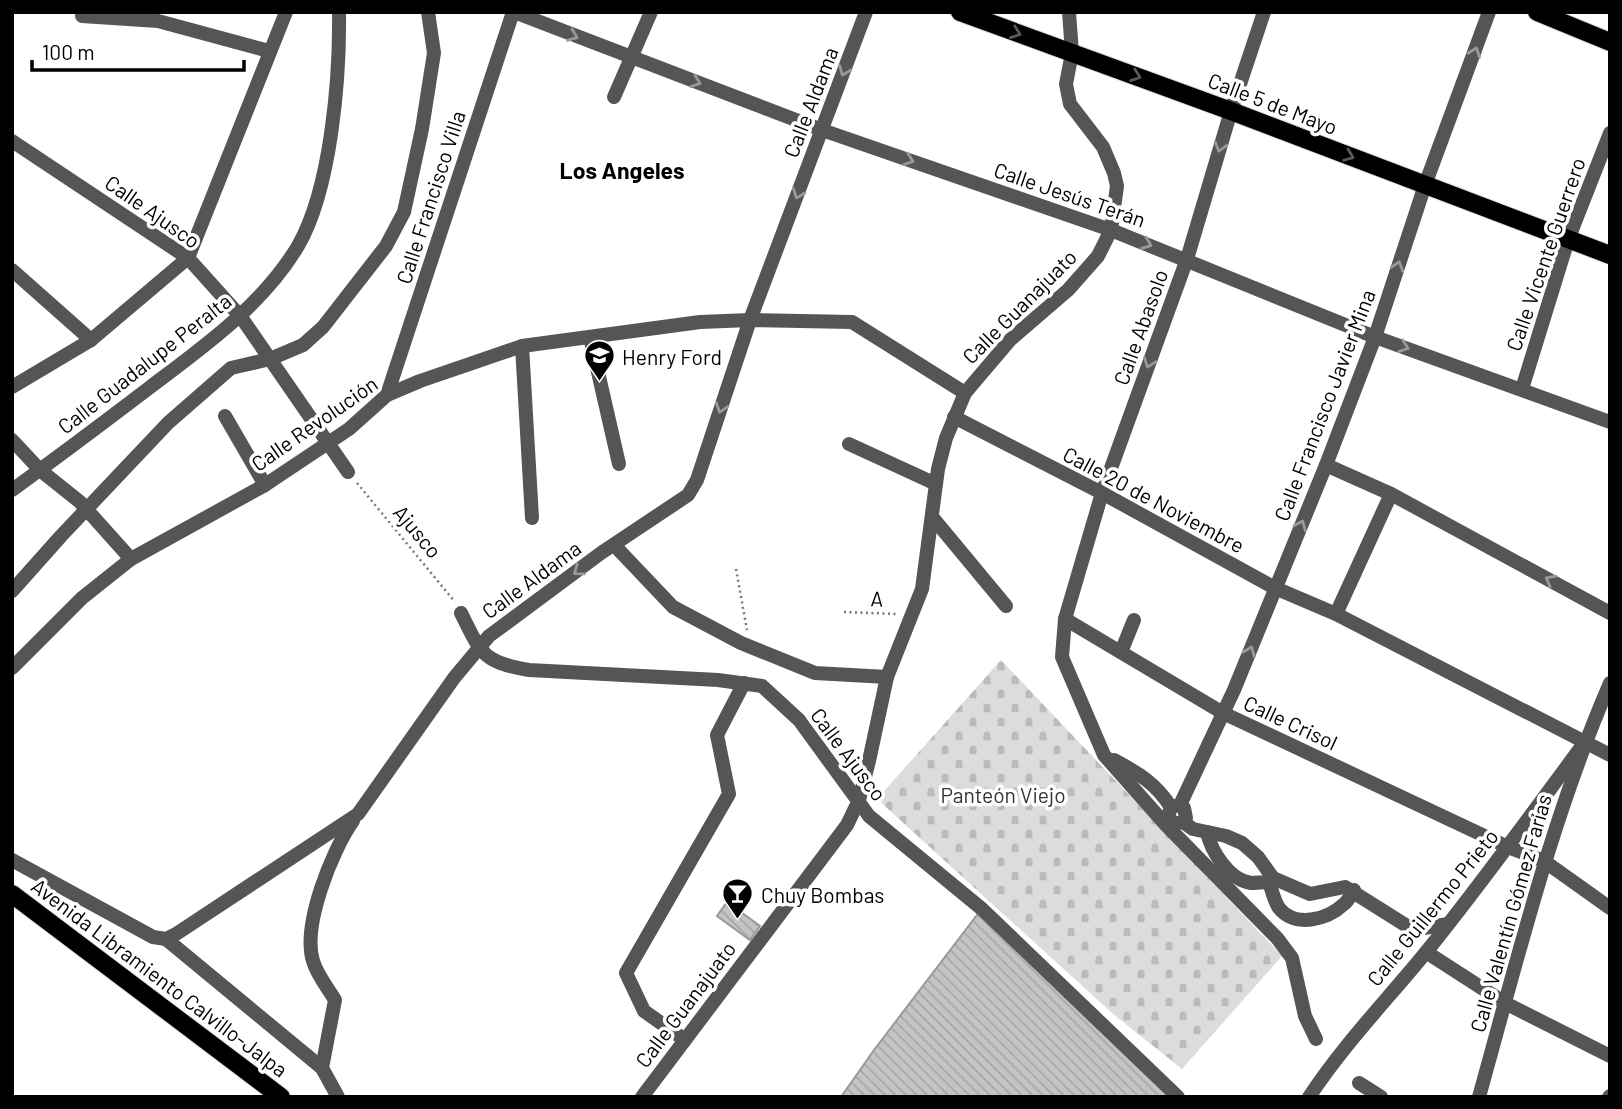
<svg xmlns="http://www.w3.org/2000/svg" width="1622" height="1109" font-family="Barlow,sans-serif">
	<style>
		.cemetery { fill: url(#cemetery-stones) }
		.building { fill: url(#building-back-hatch); stroke: #999; stroke-width: 2 }
		.lines { fill: none; stroke-linecap: round; stroke-linejoin: round }
		.major-casing { stroke: #dbdbdb; stroke-width: 20 }
		.path { stroke: #777; stroke-width: 2.5; stroke-dasharray: 2 3.5; stroke-linecap: butt }
		.minor { stroke: #555; stroke-width: 14 }
		.major { stroke: #000; stroke-width: 18 }
		.oneway { stroke: #595959 }
		.oneway2 { stroke: #999 }
		.labels { text-anchor: middle; dominant-baseline: central; stroke-width: 7; stroke-linejoin: round; paint-order: stroke }
		.street-label { font-size: 21px; fill: #000; stroke: #fff }
		.poi-label { font-size: 21px; fill: #000; stroke: #fff; text-anchor: start }
		.park-label { font-size: 21px; fill: #333; stroke: #fff }
		.neighbourhood-label { font-size: 23px; font-weight: bold; fill: #000; stroke: #fff }
	</style>
	<defs>
		<pattern id="cemetery-stones" width="16" height="16" patternUnits="userSpaceOnUse" patternTransform="scale(1.75)"><rect width="16" height="16" fill="#dcdcdc"/><path d="M2 7V4a2 2 0 0 1 4 0v3zM10 15v-3a2 2 0 0 1 4 0v3z" fill="#bbb"/></pattern>
		<pattern id="building-back-hatch" width="6" height="6" patternUnits="userSpaceOnUse" patternTransform="scale(1.75)"><rect width="6" height="6" fill="#c4c4c4"/><path d="M-1 5l2 2M0 0l6 6M5-1l2 2" fill="none" stroke="#a7a7a7"/></pattern>
	</defs>
	<rect width="100%" height="100%" fill="#fff"/>
	<path class="cemetery" d="M1001,660L1282,956L1182,1069L1112,1013L877,799Z"/>
	<g class="building">
		<path d="M727,902L760,926L750,940L717,916Z"/>
		<path d="M980,911L1171,1097H841L874,1050Z"/>
	</g>
	<g class="lines">
		<defs>
			<g id="major">
				<path d="M960,12L1231,111L1610,255"/>
				<path d="M1537,12L1610,42"/>
				<path d="M12,894L281,1097"/>
			</g>
		</defs>
		<use href="#major" class="major-casing"/>
		<g class="path">
			<path d="M357,483L455,602"/>
			<path d="M736,569L747,630"/>
			<path d="M844,612L896,614"/>
		</g>
		<g class="minor">
			<path d="M514,12L822,130L1111,230L1375,337L1610,422"/>
			<path d="M1264,12L1231,111L1187,259L1102,493L1065,619L1062,657L1104,755L1166,825L1277,938L1292,958L1305,1016L1316,1039"/>
			<path d="M82,16L158,21L269,51"/>
			<path d="M614,97L651,12"/>
			<path d="M12,141L188,258L241,317L348,472"/>
			<path d="M12,270L91,340"/>
			<path d="M590,337L619,464"/>
			<path d="M522,346L532,518"/>
			<path d="M12,387L91,340L188,258L286,12"/>
			<path d="M1522,389L1568,240L1610,133"/>
			<path d="M387,395L513,12"/>
			<path d="M225,416L265,485"/>
			<path d="M954,417L1102,493L1275,588L1336,614L1610,755"/>
			<path d="M12,440L40,470L80,502L131,559"/>
			<path d="M849,444L936,484"/>
			<path d="M1326,465L1391,494L1610,613"/>
			<path d="M12,490C58,457 103,423 149,388C203,347 262,306 298,246C331,189 340,78 339,12"/>
			<path d="M933,518L1006,606"/>
			<path d="M615,546L673,607L741,643L815,673L887,677"/>
			<path d="M12,591L61,536L168,423L231,368L270,359L303,345L323,327L386,246L404,212L422,129L434,53L428,12"/>
			<path d="M461,613C481,653 482,662 529,670L718,680L762,686L799,720L869,816L982,909L1178,1097"/>
			<path d="M1336,614L1391,494"/>
			<path d="M1065,619L1223,713L1508,847L1544,861L1610,908"/>
			<path d="M1121,652L1134,620"/>
			<path d="M12,668L82,598L131,559L265,485L349,429L387,395L420,381L522,346L700,322L750,320L852,322L965,393"/>
			<path d="M1114,760C1140,774 1155,783 1171,807"/>
			<path d="M1180,805L1234,690L1326,465L1375,337L1425,185L1489,12"/>
			<path d="M1183,822L1186,818L1184,808L1180,805L1171,807L1168,817C1172,823 1176,824 1183,822L1193,829L1226,836L1242,843L1258,857L1273,878L1310,894L1345,887L1407,926L1418,929L1448,924"/>
			<path d="M1207,832C1211,851 1229,880 1251,883C1257,883 1263,882 1269,882L1273,878"/>
			<path d="M12,860L153,937L166,939L176,934L358,814L454,678L489,636L601,553L688,495L697,480L750,320L866,12"/>
			<path d="M1269,882C1272,890 1274,901 1279,908C1295,928 1327,920 1344,904C1348,901 1351,895 1354,890"/>
			<path d="M166,939L322,1068"/>
			<path d="M1426,952L1505,1003L1610,1056"/>
			<path d="M685,1040L644,1011L626,973L729,794L717,735L744,683"/>
			<path d="M1359,1083L1381,1097"/>
			<path d="M338,1097L322,1068L335,1000C328,988 317,975 313,961C302,926 332,850 353,821"/>
			<path d="M642,1097L847,825L859,800L869,761L887,677L922,589L938,469L946,438L965,393L1010,340L1068,290L1098,256L1111,230L1117,186L1114,173L1103,147L1070,104L1066,84L1072,53L1069,12"/>
			<path d="M1309,1097C1344,1044 1387,1000 1427,951C1482,883 1533,812 1585,742"/>
			<path d="M1479,1097C1518,957 1552,817 1610,683"/>
			<path d="M1609,1097L1610,1096"/>
		</g>
		<use href="#major" class="major"/>
	</g>
	<defs><path id="oneway-chevron" d="M-2-3.5L2.5 0L-2 3.5" fill="none" stroke-width="1.6" stroke-linecap="round" stroke-linejoin="round" transform="scale(1.75)"/></defs>
	<g class="oneway">
		<use href="#oneway-chevron" transform="translate(1016 33) rotate(20)"/>
		<use href="#oneway-chevron" transform="translate(1136 76) rotate(20)"/>
		<use href="#oneway-chevron" transform="translate(1349 156) rotate(21)"/>
	</g>
	<g class="oneway2">
		<use href="#oneway-chevron" transform="translate(573 36) rotate(22)"/>
		<use href="#oneway-chevron" transform="translate(1475 52) rotate(-70)"/>
		<use href="#oneway-chevron" transform="translate(844 71) rotate(111)"/>
		<use href="#oneway-chevron" transform="translate(696 82) rotate(20)"/>
		<use href="#oneway-chevron" transform="translate(1220 147) rotate(107)"/>
		<use href="#oneway-chevron" transform="translate(909 160) rotate(19)"/>
		<use href="#oneway-chevron" transform="translate(798 194) rotate(111)"/>
		<use href="#oneway-chevron" transform="translate(1147 244) rotate(21)"/>
		<use href="#oneway-chevron" transform="translate(1398 266) rotate(-72)"/>
		<use href="#oneway-chevron" transform="translate(1404 347) rotate(20)"/>
		<use href="#oneway-chevron" transform="translate(1149 363) rotate(110)"/>
		<use href="#oneway-chevron" transform="translate(721 408) rotate(108)"/>
		<use href="#oneway-chevron" transform="translate(1301 525) rotate(-67)"/>
		<use href="#oneway-chevron" transform="translate(578 571) rotate(144)"/>
		<use href="#oneway-chevron" transform="translate(1550 580) rotate(-152)"/>
		<use href="#oneway-chevron" transform="translate(1250 651) rotate(-68)"/>
	</g>
	<defs>
		<symbol id="school-pin" viewBox="-11 -11 22 30"><path d="M0 17L-7.5 6A9.5 9.5 0 1 1 7.5 6Z" fill="#000" stroke="#fff"/><path d="M0-5L7-2L0 1L-7-2ZM-4 1L0 2.5L4 1V4Q0 6-4 4Z" fill="#fff"/></symbol>
		<symbol id="bar-pin" viewBox="-11 -11 22 30"><path d="M0 17L-7.5 6A9.5 9.5 0 1 1 7.5 6Z" fill="#000" stroke="#fff"/><path d="M-6-5H6L.8 .8V4.5H3.5V6h-7V4.5H-.8V.8Z" fill="#fff"/></symbol>
	</defs>
	<g fill-rule="evenodd">
		<use href="#school-pin" x="582" y="338" width="35" height="47"/>
		<use href="#bar-pin" x="720" y="876" width="35" height="47"/>
	</g>
	<g class="labels">
		<g class="street-label">
			<text transform="translate(810 102) rotate(-69)">Calle Aldama</text>
			<text transform="translate(1273 103) rotate(21)">Calle 5 de Mayo</text>
			<text transform="translate(1070 194) rotate(19)">Calle Jesús Terán</text>
			<text transform="translate(430 197) rotate(-72)">Calle Francisco Villa</text>
			<text transform="translate(153 211) rotate(35)">Calle Ajusco</text>
			<text transform="translate(1545 254) rotate(-71)">Calle Vicente Guerrero</text>
			<text transform="translate(1019 306) rotate(-45)">Calle Guanajuato</text>
			<text transform="translate(1140 327) rotate(-70)">Calle Abasolo</text>
			<text transform="translate(144 363) rotate(-38)">Calle Guadalupe Peralta</text>
			<text transform="translate(1324 405) rotate(-69)">Calle Francisco Javier Mina</text>
			<text transform="translate(314 423) rotate(-35)">Calle Revolución</text>
			<text transform="translate(1154 499) rotate(28)">Calle 20 de Noviembre</text>
			<text transform="translate(418 531) rotate(50)">Ajusco</text>
			<text transform="translate(531 579) rotate(-36)">Calle Aldama</text>
			<text transform="translate(877 598) rotate(2)">A</text>
			<text transform="translate(1291 722) rotate(25)">Calle Crisol</text>
			<text transform="translate(849 754) rotate(53)">Calle Ajusco</text>
			<text transform="translate(1432 907) rotate(-51)">Calle Guillermo Prieto</text>
			<text transform="translate(1510 913) rotate(-74)">Calle Valentín Gómez Farías</text>
			<text transform="translate(160 977) rotate(37)">Avenida Libramiento Calvillo-Jalpa</text>
			<text transform="translate(685 1004) rotate(-53)">Calle Guanajuato</text>
		</g>
		<g class="poi-label">
			<text x="622" y="356">Henry Ford</text>
			<text x="761" y="894">Chuy Bombas</text>
		</g>
		<g class="park-label">
			<text x="1003" y="794">Panteón Viejo</text>
		</g>
		<g class="neighbourhood-label">
			<text x="622" y="170">Los Angeles</text>
		</g>
	</g>
	<rect width="1622" height="1109" fill="none" stroke="#000000" stroke-width="28"/>
	<path d="M32 60v10h212v-10" fill="none" stroke="#000000" stroke-width="3.5"/>
	<text x="42" y="60" font-size="21" fill="#000000" stroke="#ffffff" stroke-width="5" paint-order="stroke">100 m</text>
</svg>
